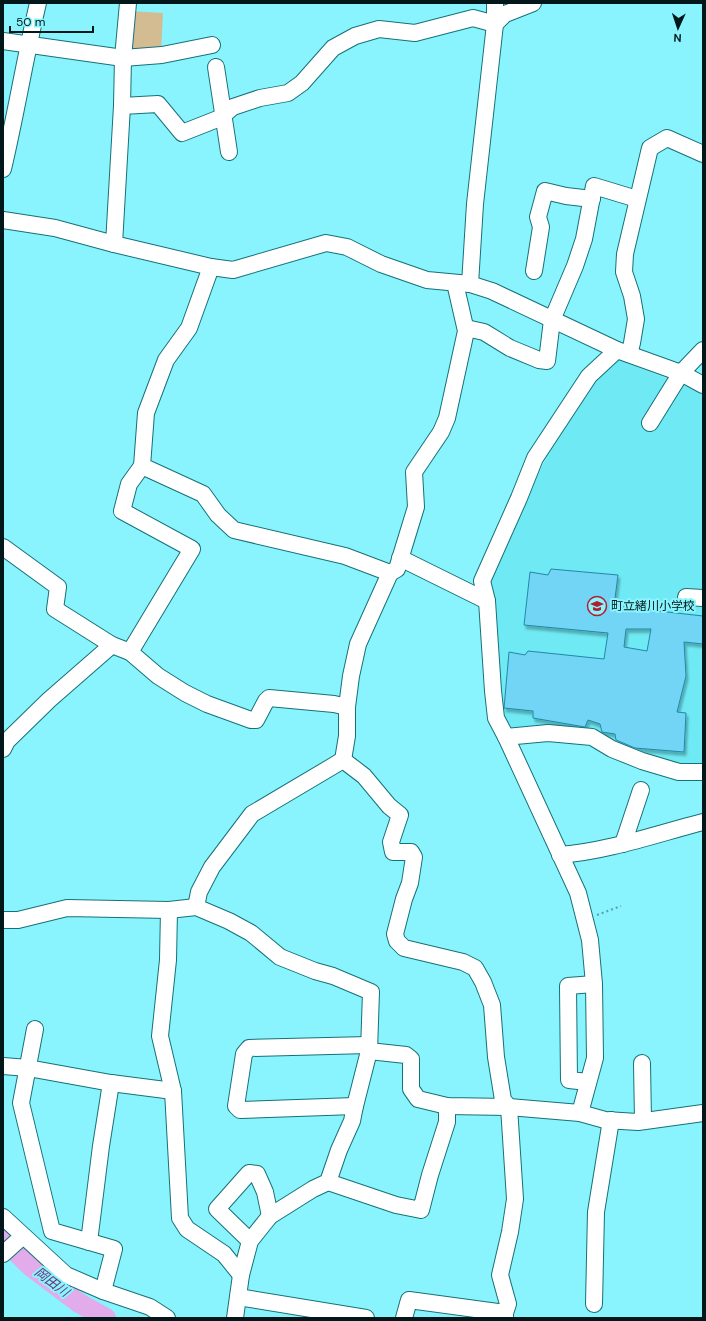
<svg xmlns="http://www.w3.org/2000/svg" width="706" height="1321" font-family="'DM Sans','Noto Sans JP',sans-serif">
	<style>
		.built { fill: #6fe9f3 }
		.green { fill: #d3bc91 }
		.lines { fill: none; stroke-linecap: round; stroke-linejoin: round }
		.river { stroke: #e2abe9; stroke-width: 20 }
		.building { fill: #73d5f6; stroke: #2088a6; fill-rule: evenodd; filter: url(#shadow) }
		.minor-casing { stroke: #167178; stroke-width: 18 }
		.path { stroke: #56a2a8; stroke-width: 2; stroke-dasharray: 2 3; stroke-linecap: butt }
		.minor { stroke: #fff; stroke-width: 16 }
		.labels { text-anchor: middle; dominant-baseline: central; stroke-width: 4; stroke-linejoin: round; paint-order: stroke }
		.poi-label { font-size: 12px; fill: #011719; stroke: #89f4fd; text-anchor: start }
		.water-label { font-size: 13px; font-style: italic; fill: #6f2f78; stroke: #89f4fd }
	</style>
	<defs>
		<filter id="shadow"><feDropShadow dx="2" dy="3.5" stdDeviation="1" flood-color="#0004"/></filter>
	</defs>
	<rect width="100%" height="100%" fill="#89f4fd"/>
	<path class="built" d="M617,359L681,384L703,394V765L680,769L548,729L509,728L502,721L488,581L548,454L572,409L593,383Z"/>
	<path class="green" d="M129,11L163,13L161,52L127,50Z"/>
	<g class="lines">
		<path class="river" d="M3,1239L30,1266L79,1303L106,1318"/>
	</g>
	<path class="building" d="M551,569L618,575L614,606L703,616V644L684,642L686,676L677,712L686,713L684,752L635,748L616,740L615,734L602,732L600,724L588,720L585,727L533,718V711L504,708L509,652L525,655L528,651L604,659L608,633L524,625L530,572L548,575ZM626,629H651L647,651L624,647Z"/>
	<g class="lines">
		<defs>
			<g id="minor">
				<path d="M495,24L505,14L533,3"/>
				<path d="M3,41L123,58L162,55L212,45"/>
				<path d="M216,67L229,152"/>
				<path d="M122,106L158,104L182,133L220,118L233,107L260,98L288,93L302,83L333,48L355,36L379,29L415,33L473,18L495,24"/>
				<path d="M3,169C16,114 25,58 38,3"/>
				<path d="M3,220L55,228L114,244L211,267L233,270L326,243L347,247L381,264L427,280L470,284L492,291L617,350L681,373L703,385"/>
				<path d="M114,244L122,106L123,58L128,3"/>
				<path d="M211,267L189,328L166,360L146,413L142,466L203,494L218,515L234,530L345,556L390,573"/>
				<path d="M534,271L541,227L538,217L545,191L566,196L592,199"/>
				<path d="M470,284L475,204L495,24V3"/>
				<path d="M466,328L484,332L510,348L539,360L547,361L552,320L575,266L584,239L594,186L637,199"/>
				<path d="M629,354L632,343L636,319L632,296L624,272L625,254L650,148L667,138L703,154"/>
				<path d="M650,423L681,373L703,350"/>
				<path d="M3,547L58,587L55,609L112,645L130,652L158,676L185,693L207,704L251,720H256L266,701L269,698L334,704L347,707"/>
				<path d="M400,558L487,601"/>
				<path d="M686,597L703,598"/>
				<path d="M130,652L192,549L122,511L129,484L142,466"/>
				<path d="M506,737L548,733L592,737L612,749L642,761L679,772H703"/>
				<path d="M3,749L7,741L49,700L112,645"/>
				<path d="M343,760L364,776L389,806L400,815L391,842L393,852H411L414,857L410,883L404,899L395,934L397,941L404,948L463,962L475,968L483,982L492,1005L496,1057L503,1100L509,1107L515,1199L510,1232L500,1275L508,1304L505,1313V1318"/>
				<path d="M343,760L347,736V707L351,676L358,644L390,573L397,569L416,507L414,472L441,432L447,418L466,331L455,283"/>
				<path d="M623,844L641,790"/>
				<path d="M560,855C609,851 656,834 703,822"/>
				<path d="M196,907L199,892L212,867L252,814L343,760"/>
				<path d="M169,910L168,960L160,1036L173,1091L180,1218L187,1229L224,1254L241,1275"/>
				<path d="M3,920H18L67,908L169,910L196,907L229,921L251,933L280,957L315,971L333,976L371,992L369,1051L355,1106L352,1121L339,1150L328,1182L313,1189L270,1216L250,1241L241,1275L235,1318"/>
				<path d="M35,1029L21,1103L51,1227L52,1231L114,1249L103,1291"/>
				<path d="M369,1051L406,1055L411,1059V1089L418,1099L447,1106L509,1107L580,1113L605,1120L638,1122L703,1113"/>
				<path d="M642,1063L643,1121"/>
				<path d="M3,1066L28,1068L111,1083L173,1091"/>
				<path d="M588,1082L569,1080L568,986L594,984"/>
				<path d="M355,1106L240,1110L236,1106L244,1054L249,1048L369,1045"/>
				<path d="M580,1113L595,1058L594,984L590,940L578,893L506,737L496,718L493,691L487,601L482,581L519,498L535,458L589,376L617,350"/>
				<path d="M328,1182L396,1205L421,1210L430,1175L447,1122V1106"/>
				<path d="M3,1217L66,1275L103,1291L150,1307L167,1318"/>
				<path d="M250,1241L217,1209L249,1173L257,1174L265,1192L270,1216"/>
				<path d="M89,1242L101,1146L111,1083"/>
				<path d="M3,1254L23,1236"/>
				<path d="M238,1297L366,1318"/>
				<path d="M594,1304L596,1212L611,1120"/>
				<path d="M404,1318L409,1300L505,1313"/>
			</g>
		</defs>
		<use href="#minor" class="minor-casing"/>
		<path class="path" d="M597,915L621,906"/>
		<use href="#minor" class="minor"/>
	</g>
	<defs>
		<symbol id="school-ring" viewBox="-11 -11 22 22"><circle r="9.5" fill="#89f4fd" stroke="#b11e2c" stroke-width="1.5"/><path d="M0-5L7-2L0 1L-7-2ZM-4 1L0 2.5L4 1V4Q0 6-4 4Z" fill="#b11e2c"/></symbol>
	</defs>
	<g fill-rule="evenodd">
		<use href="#school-ring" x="586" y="595" width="22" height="22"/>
	</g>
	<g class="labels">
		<g class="poi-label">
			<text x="611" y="606">町立緒川小学校</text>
		</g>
		<g class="water-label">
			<text transform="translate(52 1282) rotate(37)">岡田川</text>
		</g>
	</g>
	<rect width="706" height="1321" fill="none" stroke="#011719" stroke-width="8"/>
	<g transform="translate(678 28) rotate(183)" stroke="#89f4fd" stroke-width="3" paint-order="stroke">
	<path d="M0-3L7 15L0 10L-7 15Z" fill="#011719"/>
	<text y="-6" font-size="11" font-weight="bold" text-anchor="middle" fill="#011719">N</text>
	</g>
	<path d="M10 26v6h83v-6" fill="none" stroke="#011719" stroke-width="2"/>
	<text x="16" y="26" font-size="12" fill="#011719" stroke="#89f4fd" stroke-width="3" paint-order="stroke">50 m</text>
</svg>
